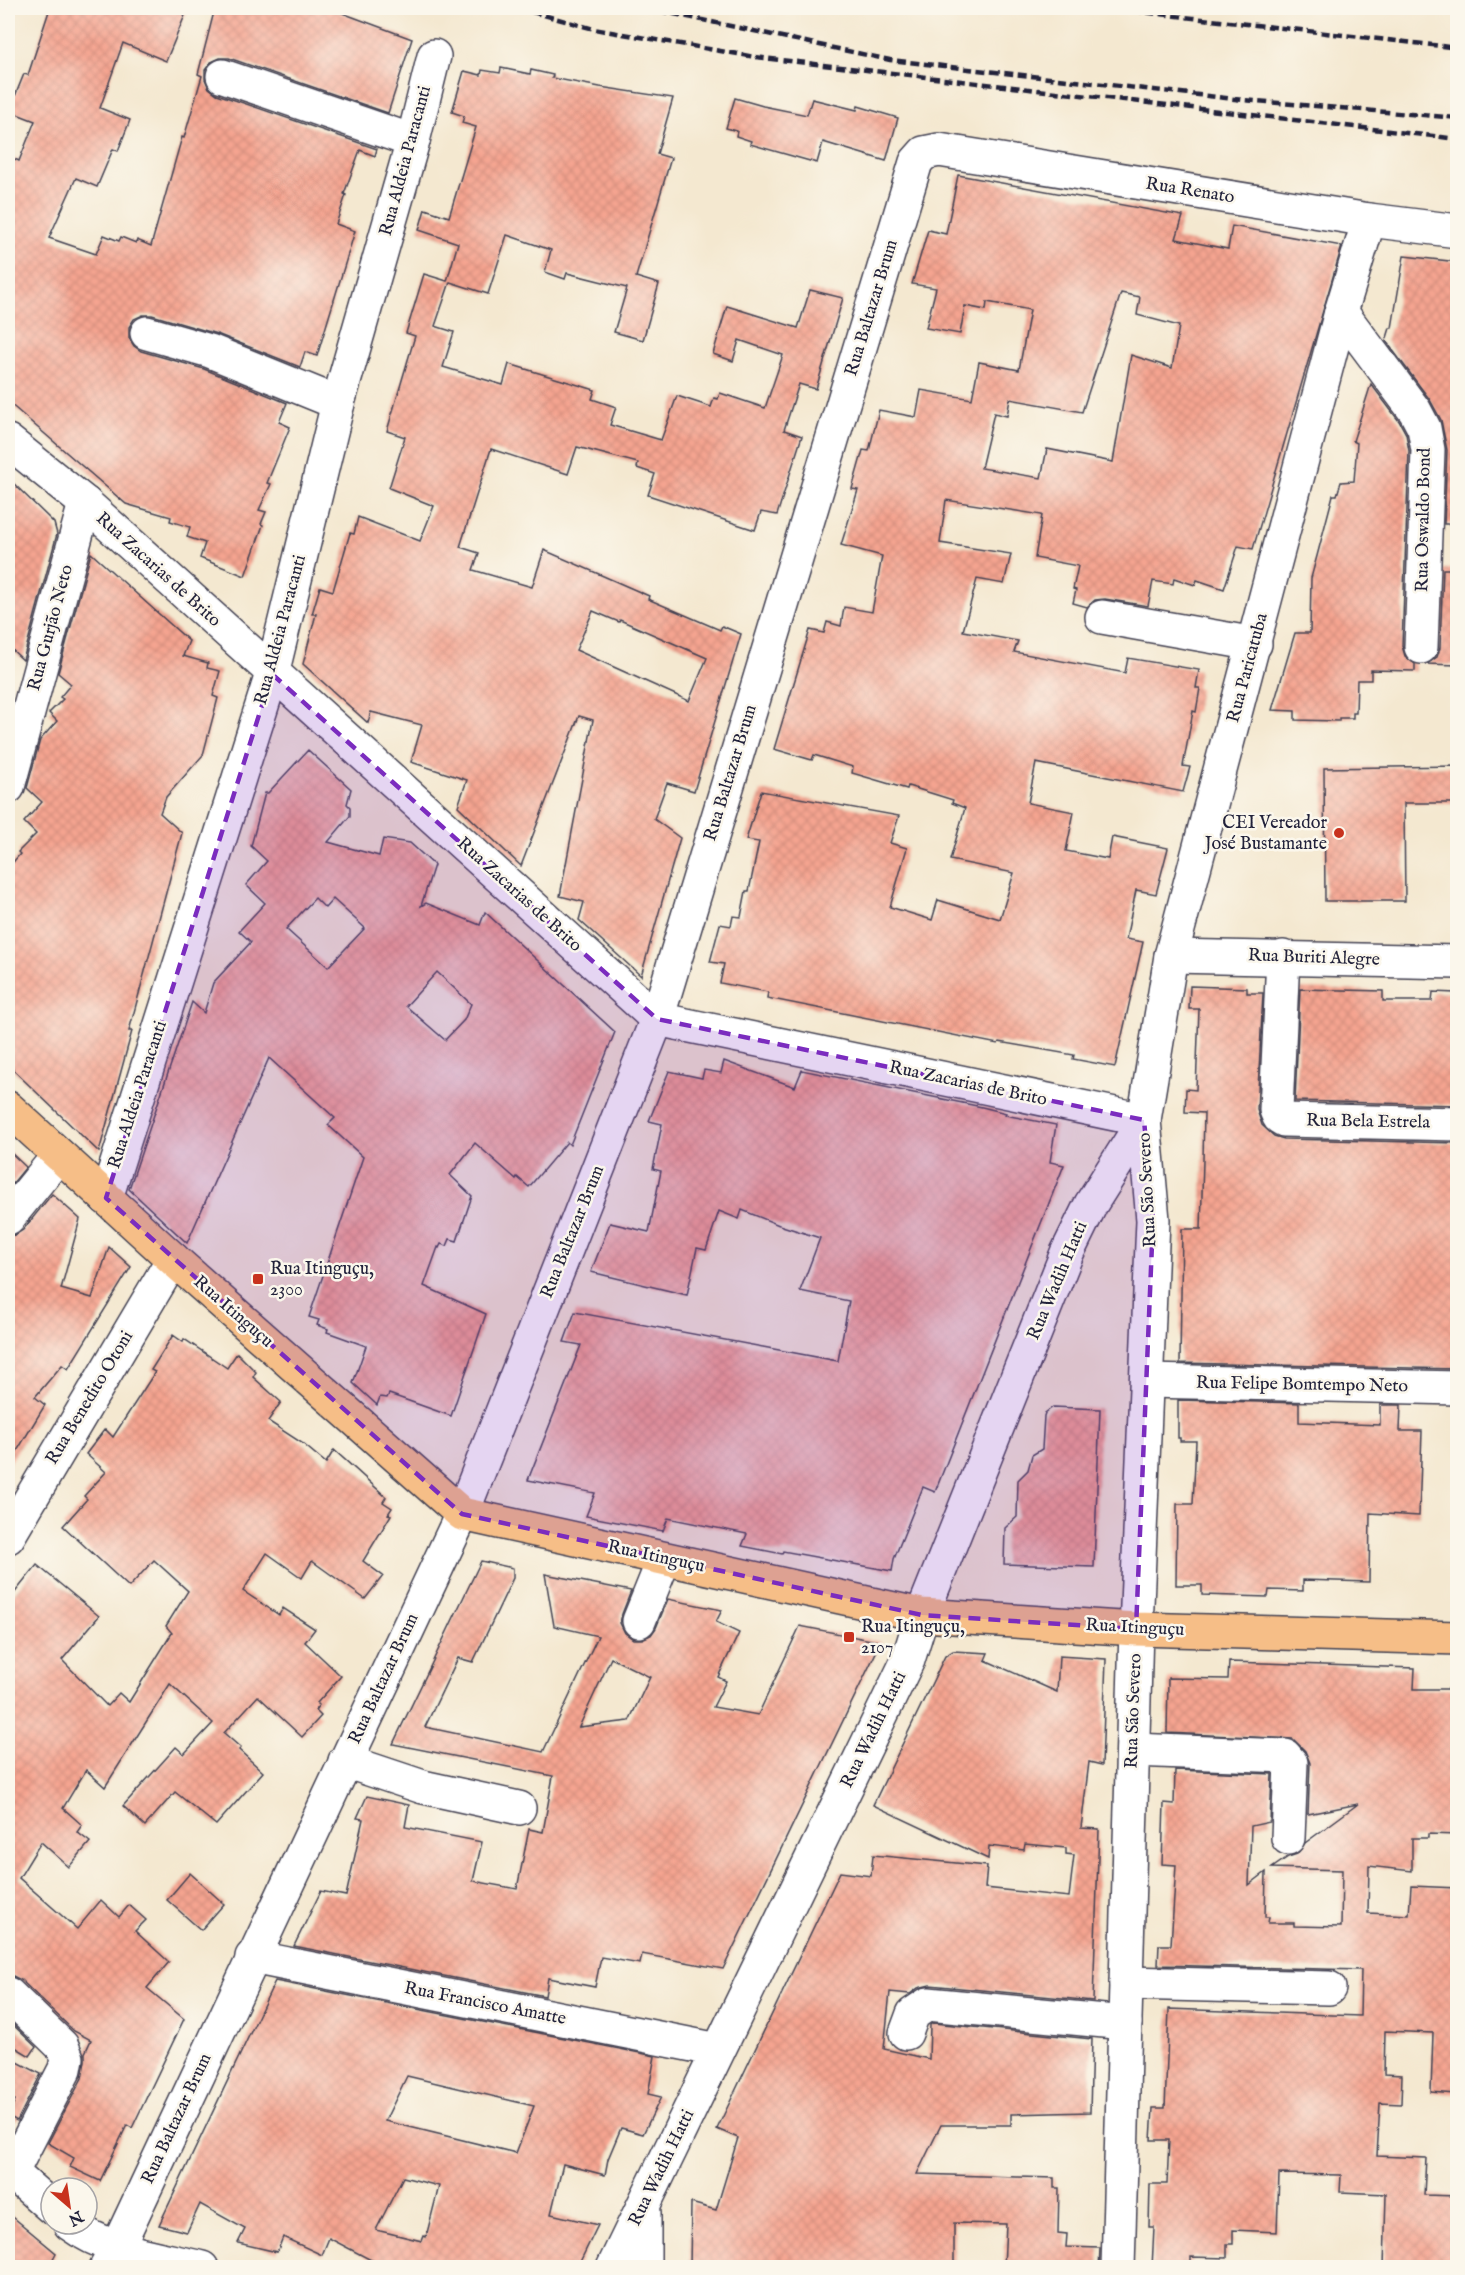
<svg xmlns="http://www.w3.org/2000/svg" width="1465" height="2275" font-family="'IM FELL English',serif">
	<style>
		.building { fill: url(#building-cross-hatch); fill-rule: evenodd }
		.lines { fill: none; stroke-linecap: round; stroke-linejoin: round }
		.minor-casing { stroke: #424051; stroke-width: 36 }
		.major-casing { stroke: #424051; stroke-width: 36 }
		.minor { stroke: #fff; stroke-width: 33 }
		.major { stroke: #f6be87; stroke-width: 33 }
		.rail { stroke: #22223b; stroke-width: 4.5; stroke-dasharray: 9 4.5; stroke-linecap: butt }
		.marked { fill: #7b2cbf; fill-opacity: 0.2; stroke: #7b2cbf; stroke-width: 4.5; stroke-dasharray: 12 8; stroke-linejoin: round }
		.poi-dot { fill: #c8321e; stroke: #fbf7ec; stroke-width: 2 }
		.labels { text-anchor: middle; dominant-baseline: central; stroke-width: 5; stroke-linejoin: round; paint-order: stroke }
		.street-label { font-size: 18px; fill: #22223b; stroke: #fbf7ec }
		.poi-label { font-size: 18px; fill: #22223b; stroke: #fbf7ec; text-anchor: start }
	</style>
	<defs>
		<pattern id="building-cross-hatch" width="8" height="8" patternUnits="userSpaceOnUse" patternTransform="scale(1.5)"><rect width="8" height="8" fill="#f5a490"/><path d="M0 0l8 8M0 8l8-8" fill="none" stroke="#d28d7d"/></pattern>
	</defs>
	<rect width="100%" height="100%" fill="#fbf7ec"/>
	<filter id="ink" filterUnits="userSpaceOnUse"><feTurbulence type="fractalNoise" baseFrequency=".0167" numOctaves="2"/><feDisplacementMap in="SourceGraphic" scale="12" xChannelSelector="R" yChannelSelector="G"/><feConvolveMatrix kernelMatrix="1 2 1 2 8 2 1 2 1" color-interpolation-filters="sRGB"/></filter>
	<filter id="wash" filterUnits="userSpaceOnUse"><feTurbulence type="fractalNoise" baseFrequency=".008" numOctaves="4" result="noise"/><feDisplacementMap in="SourceGraphic" scale="24" xChannelSelector="R" yChannelSelector="G"/><feGaussianBlur stdDeviation="1.35" result="paint"/><feColorMatrix in="noise" values="0 0 0 0 0 0 0 0 0 0 0 0 0 0 0 0 0 1.4 0 .05"/><feComposite in="paint" operator="in"/></filter>
	<g filter="url(#wash)">
		<rect width="100%" height="100%" fill="#f4e8d0"/>
		<g id="blocks">
			<g class="building">
				<path d="M50,8H188L166,61L123,43L100,108L130,120L118,151L113,149L97,187L76,178L49,238L96,254L104,235L119,241L121,237L136,243L137,240L151,246L182,137L184,138L202,76L198,74L215,8H329L412,39L388,113L229,58H220L211,62L205,70V79L209,88L217,94L377,149L375,156L360,150L344,194L346,195L336,224L355,231L317,356L305,352L300,367L217,334L152,315H143L134,319L129,327V338L134,346L141,351L204,369L287,403L279,422L290,427L267,483L271,484L259,510L266,512L261,524L263,525L245,576L200,558L205,543L187,537L190,527L170,521L171,517L126,504L8,402V156L19,161L35,121L9,111L24,74L28,75Z"/>
				<path d="M501,68L530,74L531,70L553,75L552,78L600,87L673,98L657,154L671,158L636,277L659,284L643,340L614,332L627,288L567,273L565,279L545,272L551,250L507,235L488,294L450,282L435,326L454,332L443,367L503,385L509,364L595,390L592,399L616,407L610,425L661,440L677,396L711,407L714,398L718,399L720,393L765,408L783,355L739,340L733,361L713,354L727,306L798,328L810,290L843,298L816,389L799,384L784,430L802,436L777,515L761,512L755,530L648,495L655,474L637,468L638,463L577,447L568,474L491,449L460,547L479,553L473,570L532,587L544,550L649,596L648,599L720,630L722,626L741,634L694,791L667,783L654,819L680,838L641,976L579,920L584,902L560,896L593,720L579,716L521,866L458,806L467,780L411,762L422,725L371,712L368,723L303,664L316,614H312L320,587L333,591L350,533L354,534L358,517L420,541L434,506L389,488L405,437L387,431L415,336L406,333L424,274L447,281L458,243L419,230L425,209L449,217L476,127L462,123L464,116L452,112L464,71L481,75L482,70L500,73ZM593,611L619,622L620,620L707,658L689,701L576,650Z"/>
				<path d="M735,98L763,106L807,115L812,99L857,110L858,106L898,118L886,161L823,142L817,163L750,144L751,141L736,136L737,131L726,128Z"/>
				<path d="M958,175L1183,216L1176,239L1228,249L1232,226L1342,246L1253,549L1238,546L1224,589L1197,580L1195,585L1174,578L1173,584L1153,581L1148,606L1105,599L1095,600L1087,607L1073,603L1076,590L1073,589L1078,566L1035,558L1042,515L946,500L940,543L1011,554L1004,584L977,579L963,631L1018,641L1014,652L1125,673L1128,658L1199,670L1196,688H1200L1196,712L1193,711L1183,766L1190,767L1183,792L1036,763L1028,803L1074,812L1066,851L1108,859L1112,837L1168,848L1156,894L1136,890L1126,939L1143,942L1115,1067L1073,1059L1074,1055L999,1042L998,1044L767,998L768,992L720,983L724,964L710,962L720,924L731,926L733,916L741,917L746,891H749L759,842L746,840L761,791L899,816L890,843L907,848L890,907L932,920L938,900L1000,919L1014,873L950,860L965,808L952,803L953,800L908,786L907,789L852,773L853,767L814,755L812,760L774,749L810,630L824,633L827,622L841,626L844,607L872,612L882,556L841,545L858,490L852,489L863,450L869,451L879,410L916,417L921,390L972,399L979,362L1019,370L1030,310L987,302L986,310L965,306L960,334L926,328L936,288L912,284L928,230L946,234ZM1121,293L1140,297L1137,315L1179,326L1172,368L1131,355L1113,462L1047,449L1041,478L981,468L994,413L1007,416L1010,399L1082,412Z"/>
				<path d="M1404,256L1458,262V524H1444L1447,450L1441,420L1430,400L1386,341L1390,328H1392Z"/>
				<path d="M1371,384L1399,421L1406,434L1409,451L1402,646L1405,656L1415,664V671L1371,670V680H1357L1356,713H1353V718H1339V721L1295,720V711L1272,710L1295,633H1310L1311,578L1317,556L1333,495H1337L1341,482L1354,481L1357,443L1353,441Z"/>
				<path d="M8,478L54,523L57,534L23,660L8,646Z"/>
				<path d="M91,553L189,641L183,656L208,663L207,668L220,671L213,696L218,698L203,755L166,797L160,813L182,833L129,1031H132L99,1152L8,1065V868L20,854L18,852L36,834L24,822L42,802L27,788L40,740L57,721L49,713L63,699L60,697L71,684L58,673Z"/>
				<path d="M1443,569H1458V665L1427,664L1437,657L1440,648Z"/>
				<path d="M308,750L351,789L347,804L350,807V816L328,842L379,856L383,839L410,843L434,865L421,906L426,903L480,925L485,912L615,1032L570,1145L567,1142L529,1187L517,1177L516,1179L475,1143L450,1175L472,1196L457,1241L450,1239L447,1246L441,1244L439,1248L438,1247L424,1286L486,1314L451,1416L389,1394L387,1398L380,1397L377,1405L353,1383L366,1346L327,1332L328,1329L317,1325L319,1320L309,1317L363,1157L328,1125L335,1118L269,1058L187,1243L129,1189L192,1002L204,1013L213,983L251,942L239,931L265,903L246,885L267,861L251,846L265,793H268ZM315,898L325,908L333,899L365,928L328,967L286,929ZM437,972L471,1004L464,1020L445,1040L406,1006Z"/>
				<path d="M1458,766V803H1404L1405,901H1325L1324,768Z"/>
				<path d="M1190,986L1247,988V993H1263L1257,1110L1262,1125L1274,1136L1284,1139L1457,1143L1458,1369L1180,1363L1182,1229H1201L1203,1160L1204,1113L1185,1112L1186,1089L1196,1090L1199,1009H1189Z"/>
				<path d="M1300,989L1383,991V1001H1432L1433,992L1456,993V1000H1458V1105L1295,1101Z"/>
				<path d="M724,1061L795,1087L802,1070L982,1107L1006,1113L1005,1115L1056,1125L1050,1162L1064,1165L935,1492L923,1487L894,1559L892,1571L783,1551L782,1554L742,1546L747,1534L668,1518L663,1531L586,1516L595,1493L528,1480L581,1345L564,1342L575,1312L838,1361L849,1301L800,1291L820,1238L779,1225L742,1210L739,1219L719,1211L706,1250L697,1248L687,1295L591,1272L610,1223L649,1232L661,1171L653,1169L662,1124L649,1121L669,1071L702,1078L704,1070L721,1073Z"/>
				<path d="M8,1150L26,1167L8,1189Z"/>
				<path d="M52,1194L80,1219L61,1289L92,1298L109,1247L131,1267L68,1369L62,1365L35,1397L45,1405L8,1466V1236L15,1235L23,1230Z"/>
				<path d="M173,1335L183,1342L184,1339L227,1368L237,1353L256,1372L253,1377L281,1402L268,1421L302,1443L326,1463L334,1450L386,1497L383,1502L392,1508L388,1514L391,1515L363,1561L383,1576L365,1599L312,1561L302,1578L267,1553L243,1591L279,1615L283,1608L315,1629L305,1642L341,1676L317,1703L319,1705L315,1710L321,1716L302,1737L258,1696L224,1733L241,1748L239,1750L263,1772L216,1825L175,1792L145,1826L123,1806L176,1747L184,1754L213,1723L170,1684L105,1787L86,1770L63,1808L82,1825L77,1832L90,1842L69,1867L41,1842L19,1878L77,1929L101,1900L119,1917L129,1905L146,1920L135,1931L169,1962L147,1988L184,2019L132,2128L127,2125L100,2181L70,2167L74,2158L48,2143L82,2078L85,2061V2053L91,2040L74,2031L21,1980L13,1976H8V1601L37,1565L99,1616L62,1660L107,1706L119,1693L129,1702L172,1633L166,1626L188,1591L154,1560L129,1587L63,1526L87,1499L84,1496L106,1472L86,1454L105,1429L113,1437L155,1372L151,1370Z"/>
				<path d="M1178,1400L1299,1403V1422L1380,1425V1405H1401L1400,1431H1422L1419,1516L1370,1513L1369,1582L1303,1580V1591L1269,1590L1268,1597L1202,1595V1585H1176L1177,1504H1193L1196,1441H1180V1438H1178Z"/>
				<path d="M1053,1407L1100,1409L1094,1567L1004,1564L1005,1528L1017,1517L1018,1480L1028,1470L1032,1455L1042,1449L1044,1416L1045,1413Z"/>
				<path d="M481,1561L513,1568V1578L473,1662L458,1658L425,1727L543,1752L598,1636L554,1626L545,1574L631,1591L622,1614L620,1623L625,1633L633,1639H642L651,1635L656,1628L668,1599L722,1610L716,1622L739,1633L718,1677L726,1681L713,1707L758,1715L800,1626L881,1642L723,1969L642,1954L640,1964L601,1957L595,1987L548,1978L545,1996L294,1946L321,1891L346,1896L363,1819L357,1818L367,1796L409,1805L405,1827L482,1842L473,1881L517,1889L529,1829L543,1832L553,1776L393,1744ZM611,1658L650,1677L629,1721L579,1727Z"/>
				<path d="M953,1651L988,1653L985,1660L1057,1692L1059,1656L1106,1659L1102,1765L1089,1762L1081,1828L1099,1829L1093,2001L930,1985L918,1988L910,1994L890,1992L884,2049L929,2059L930,2025L933,2023L1092,2039L1090,2112L1011,2114V2125H941L917,2174L1054,2178V2188H1059L1058,2233L1067,2234L1066,2247L1100,2248L1099,2268H1004L1006,2224L954,2223V2268H690L691,2203L716,2210L738,2138L717,2129L840,1872L871,1876L873,1855L987,1866L985,1888L1069,1897L1074,1855L1066,1854V1848L1025,1844L1024,1850L989,1846L988,1859L873,1805L945,1656Z"/>
				<path d="M1229,1662L1415,1668L1414,1689H1458V1835L1428,1834V1838H1412V1871L1369,1866L1368,1913L1409,1915L1411,1886L1458,1888V2041L1455,2094L1431,2092L1433,2033L1385,2031L1384,2074L1402,2075L1401,2104L1380,2103L1377,2156L1426,2158L1424,2195L1458,2196V2268H1384L1386,2194L1340,2192L1341,2175L1279,2174L1277,2232L1233,2230V2244H1227V2258L1191,2257V2268H1152L1154,2227H1149L1150,2184H1167L1169,2140H1151L1153,2108H1165L1169,2009L1360,2016L1361,1970L1158,1965L1159,1945H1171L1176,1865L1162,1864L1164,1803L1174,1804L1175,1770L1272,1774L1270,1822L1251,1826L1249,1885L1266,1872L1265,1917H1269L1268,1923H1294V1926L1341,1927L1342,1870L1272,1868L1288,1857L1297,1854L1305,1843L1358,1804L1308,1814L1310,1763L1305,1751L1293,1739L1167,1733L1168,1678L1228,1679Z"/>
				<path d="M190,1873L224,1904L201,1930L167,1900Z"/>
				<path d="M275,1981L655,2056L648,2094L661,2097L643,2134L621,2128L608,2159L605,2175L563,2164L551,2214L598,2225L577,2268H400L371,2260L329,2238L322,2255L283,2237L277,2252L238,2243L245,2229L200,2204L187,2232L159,2225ZM407,2076L534,2106L516,2153L385,2121ZM403,2177L439,2186L426,2237L424,2236L422,2241L376,2230Z"/>
				<path d="M8,2020L36,2047L30,2056L8,2043Z"/>
				<path d="M8,2057L41,2074L17,2121L8,2116L15,2100L8,2096Z"/>
				<path d="M8,2213L56,2253L48,2268H8Z"/>
			</g>
		</g>
	</g>
	<g filter="url(#ink)">
		<use href="#blocks" fill-opacity="0" stroke="#424051" stroke-width="1.5"/>
		<g class="lines">
			<defs>
				<g id="minor">
					<path d="M223,76L413,141"/>
					<path d="M1341,312L1415,411L1424,428L1428,450L1421,647"/>
					<path d="M147,333L210,351L338,403"/>
					<path d="M8,441L85,503L657,1019L1144,1120"/>
					<path d="M1102,617L1255,644"/>
					<path d="M8,787L85,503"/>
					<path d="M1171,956L1458,962"/>
					<path d="M1283,957L1276,1110L1279,1117L1284,1120L1458,1124"/>
					<path d="M106,1198L272,674L338,403L413,141L434,56"/>
					<path d="M8,1218L59,1155"/>
					<path d="M1147,1381L1458,1388"/>
					<path d="M8,1537L173,1259"/>
					<path d="M639,1621L664,1559"/>
					<path d="M1133,1750L1285,1756L1291,1763L1288,1838"/>
					<path d="M345,1761L423,1787L519,1808"/>
					<path d="M252,1957L718,2050"/>
					<path d="M1126,1983L1329,1988"/>
					<path d="M8,1994L62,2046L67,2058L65,2069L12,2172"/>
					<path d="M906,2033L913,2014L928,2004L1125,2023"/>
					<path d="M8,2169L51,2207"/>
					<path d="M70,2224C108,2252 157,2257 202,2268"/>
					<path d="M106,2268L117,2248L462,1514L657,1019L916,162L924,153L939,150L1369,220L1458,231"/>
					<path d="M613,2268L908,1660L922,1615L1067,1253L1091,1204L1144,1120"/>
					<path d="M644,2268V2212"/>
					<path d="M1118,2268L1136,1629L1153,1220L1144,1120L1171,956L1341,312L1369,220"/>
				</g>
				<path id="major" d="M8,1108L173,1259L462,1514L922,1615L1136,1629L1458,1638"/>
			</defs>
			<use href="#minor" class="minor-casing"/>
			<use href="#major" class="major-casing"/>
			<use href="#minor" class="minor"/>
			<use href="#major" class="major"/>
			<g class="rail">
				<path d="M518,8L594,29L755,57L1458,139"/>
				<path d="M646,8L890,60L1243,100L1458,118"/>
				<path d="M1106,8L1458,48"/>
			</g>
		</g>
	</g>
	<path class="marked" d="M272,674L657,1019L1144,1120L1153,1220L1136,1629L922,1615L462,1514L106,1198Z"/>
	<g class="poi-dot">
		<circle cx="1339" cy="833" r="6"/>
		<rect x="252" y="1273" width="12" height="12" rx="3"/>
		<rect x="843" y="1631" width="12" height="12" rx="3"/>
	</g>
	<g class="labels">
		<g class="street-label">
			<text transform="translate(406 161) rotate(-75)">Rua Aldeia Paracanti</text>
			<text transform="translate(1190 191) rotate(9)">Rua Renato</text>
			<text transform="translate(872 308) rotate(-73)">Rua Baltazar Brum</text>
			<text transform="translate(1424 520) rotate(-89)">Rua Oswaldo Bond</text>
			<text transform="translate(158 570) rotate(42)">Rua Zacarias de Brito</text>
			<text transform="translate(51 628) rotate(-75)">Rua Gurjão Neto</text>
			<text transform="translate(281 630) rotate(-75)">Rua Aldeia Paracanti</text>
			<text transform="translate(1248 668) rotate(-75)">Rua Paricatuba</text>
			<text transform="translate(731 773) rotate(-73)">Rua Baltazar Brum</text>
			<text transform="translate(519 895) rotate(42)">Rua Zacarias de Brito</text>
			<text transform="translate(1314 958) rotate(2)">Rua Buriti Alegre</text>
			<text transform="translate(968 1084) rotate(12)">Rua Zacarias de Brito</text>
			<text transform="translate(138 1095) rotate(-72)">Rua Aldeia Paracanti</text>
			<text transform="translate(1368 1122) rotate(1)">Rua Bela Estrela</text>
			<text transform="translate(1148 1190) rotate(-93)">Rua São Severo</text>
			<text transform="translate(573 1232) rotate(-68)">Rua Baltazar Brum</text>
			<text transform="translate(1058 1281) rotate(-67)">Rua Wadih Hatti</text>
			<text transform="translate(233 1312) rotate(41)">Rua Itinguçu</text>
			<text transform="translate(1302 1385) rotate(1)">Rua Felipe Bomtempo Neto</text>
			<text transform="translate(90 1398) rotate(-59)">Rua Benedito Otoni</text>
			<text transform="translate(656 1557) rotate(12)">Rua Itinguçu</text>
			<text transform="translate(1135 1628) rotate(3)">Rua Itinguçu</text>
			<text transform="translate(384 1679) rotate(-65)">Rua Baltazar Brum</text>
			<text transform="translate(1134 1711) rotate(-88)">Rua São Severo</text>
			<text transform="translate(874 1730) rotate(-64)">Rua Wadih Hatti</text>
			<text transform="translate(485 2004) rotate(11)">Rua Francisco Amatte</text>
			<text transform="translate(177 2119) rotate(-65)">Rua Baltazar Brum</text>
			<text transform="translate(662 2168) rotate(-64)">Rua Wadih Hatti</text>
		</g>
		<g class="poi-label">
			<text x="1327" y="823" text-anchor="end">CEI Vereador<tspan x="1327" dy="21">José Bustamante</tspan></text>
			<text x="270" y="1269">Rua Itinguçu,<tspan x="270" dy="21">2300</tspan></text>
			<text x="861" y="1627">Rua Itinguçu,<tspan x="861" dy="21">2107</tspan></text>
		</g>
	</g>
	<rect width="1465" height="2275" fill="none" stroke="#fbf7ec" stroke-width="30"/>
	<g transform="translate(69 2206) rotate(151)"><circle r="28" fill="#fbf7ec" stroke="#a4a2a5" stroke-width="1.5"/>
	<path d="M0-4.5L10 22L0 15L-10 22Z" fill="#c8321e"/>
	<text y="-9" font-size="16" font-weight="bold" text-anchor="middle" fill="#22223b">N</text>
	</g>
</svg>
